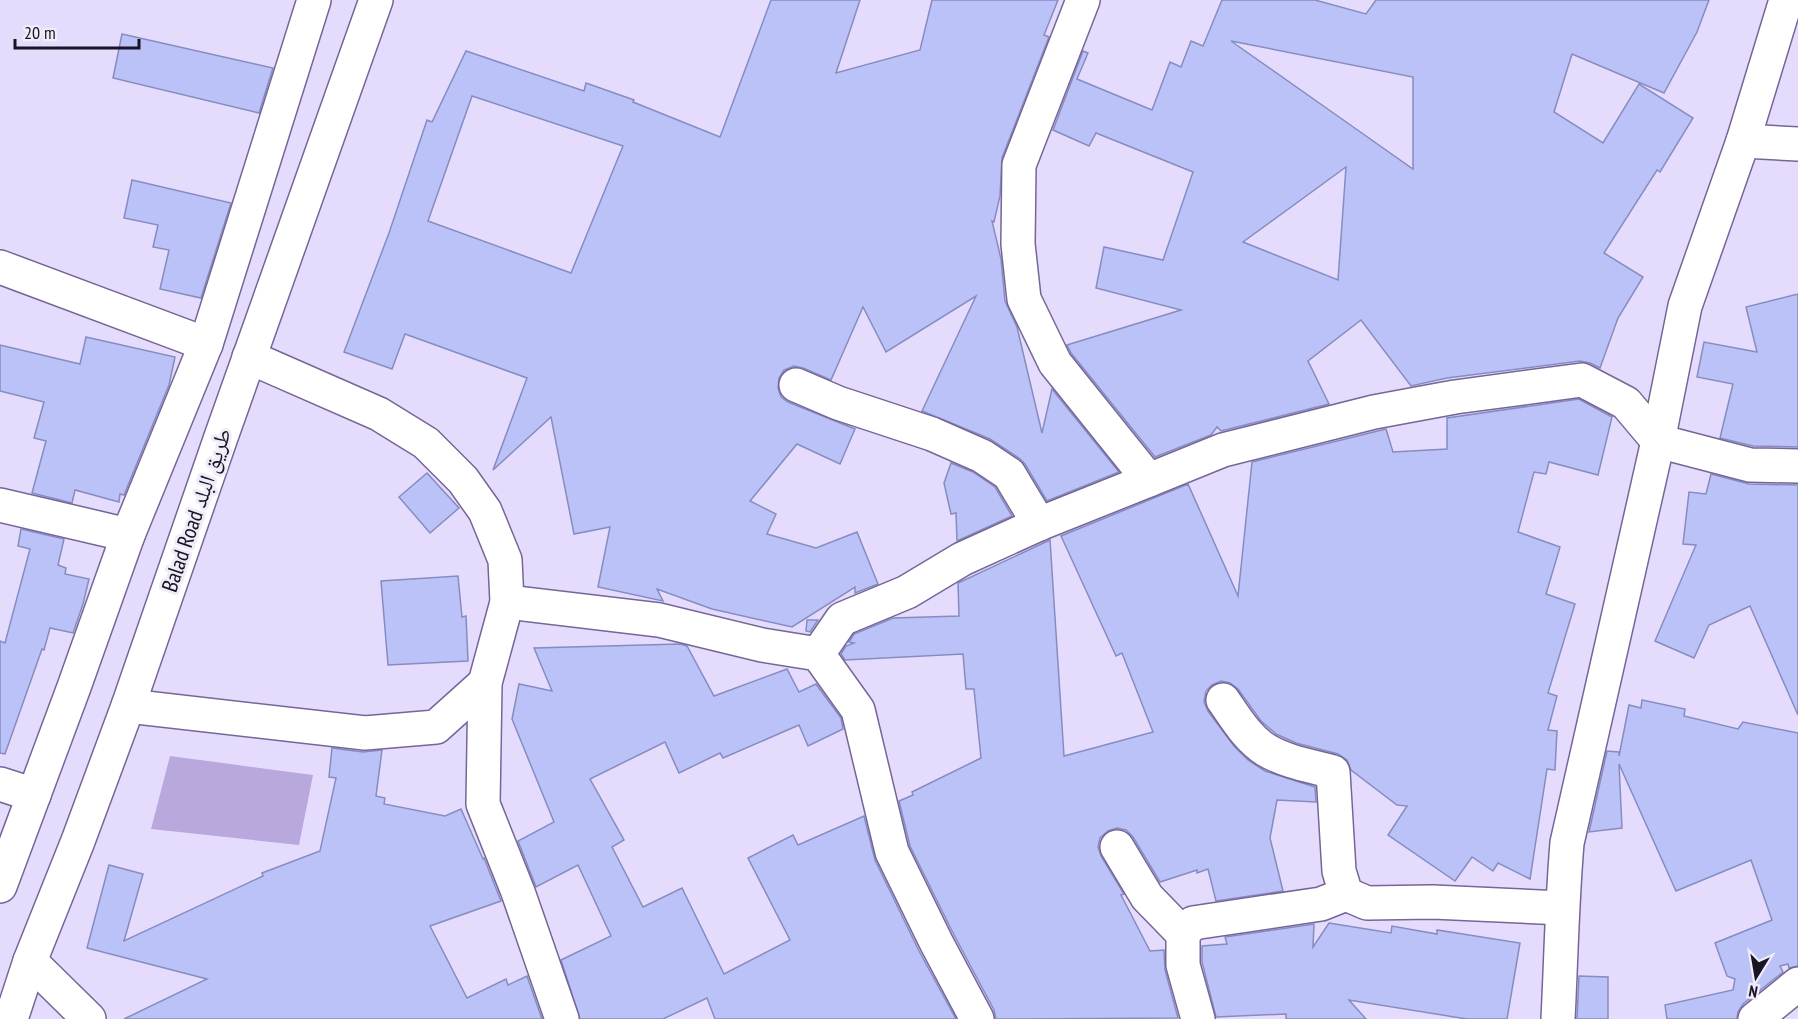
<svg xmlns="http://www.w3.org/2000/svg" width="1798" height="1019" font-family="'PT Sans Narrow','Noto Naskh Arabic',sans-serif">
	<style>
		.green { fill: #b8a8de }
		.building { fill: #bac2f8; stroke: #868cc0; stroke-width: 1.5; fill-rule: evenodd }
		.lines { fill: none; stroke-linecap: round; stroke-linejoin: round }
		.street-casing { stroke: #756697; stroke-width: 36 }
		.highway-casing { stroke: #756697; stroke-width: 36 }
		.street { stroke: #fff; stroke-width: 33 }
		.highway { stroke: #fff; stroke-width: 33 }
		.labels { text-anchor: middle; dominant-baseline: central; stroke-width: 6; stroke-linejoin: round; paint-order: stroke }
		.street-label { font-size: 22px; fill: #191326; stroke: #f0edf8 }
	</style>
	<rect width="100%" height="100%" fill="#e5dcfd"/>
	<path class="green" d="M170,756L313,775L299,845L151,829Z"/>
	<g class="building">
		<path d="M771,0H860L836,73L920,50L932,0H1058L1044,35L1049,37L1002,158L1000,196L994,222L992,221L1001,259L1005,301L1017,327L1042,433L1052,389L1119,472L1047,501L1025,464L1019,458L990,439L922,411L976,296L886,352L863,307L831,380L803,368L794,366L784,370L779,378L778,388L781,397L788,402L855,429L840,464L797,444L750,501L776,514L767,534L816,548L857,532L878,584L855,593V587L792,627L712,609L657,589L663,601L598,587L610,527L574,534L551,417L493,470L527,378L405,334L392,369L344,352L389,233L427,120L432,122L466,51L584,91L586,83L634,100L633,102L720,137ZM472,96L623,146L571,273L428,221Z"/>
		<path d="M1222,0H1315L1366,14L1376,0H1709L1697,32L1664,93L1572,54L1554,112L1603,143L1639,84L1693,118L1660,172L1657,170L1604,253L1643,277L1618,318L1600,368L1590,363L1580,361L1447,378L1411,386L1361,320L1308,361L1329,404L1221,431L1217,427L1211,435L1155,457L1071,353L1067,345L1181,310L1096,288L1104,247L1163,260L1193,172L1096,133L1089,146L1053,130L1083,51L1088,53L1077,79L1152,110L1170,62L1181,67L1191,41L1203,46ZM1231,41L1413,77V169L1349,124ZM1346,167L1338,280L1243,242Z"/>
		<path d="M122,34L273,68L259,113L113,78Z"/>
		<path d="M132,180L231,203L201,298L160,289L169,250L153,247L158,225L124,218Z"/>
		<path d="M1798,294V447L1753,446L1720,438L1733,384L1697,377L1704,342L1757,352L1746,307Z"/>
		<path d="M86,337L175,357L169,385L124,495L120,494L119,502L75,490L72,503L32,493L46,441L34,438L44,402L0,391V345L80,364Z"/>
		<path d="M1579,399L1612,417L1598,475L1549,462L1546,474L1534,472L1518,532L1560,547L1546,594L1575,604L1548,693L1557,696L1548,730L1557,731L1555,770L1547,769L1530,879L1498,863L1493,871L1472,857L1455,881L1388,835L1407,806L1397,805L1351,770L1347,760L1338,754L1296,743L1276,734L1261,721L1238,689L1230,683L1221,681L1212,685L1206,691L1204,702L1208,711L1234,746L1248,760L1265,771L1315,787L1316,802L1277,800L1270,838L1283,891L1216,901L1208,869L1197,873V870L1160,882L1133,837L1126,830L1117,828L1108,831L1100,838L1098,847L1101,856L1124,894L1121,895L1150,951L1164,950L1165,970L1178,1018L996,1019L994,1010L953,933L910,846L899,801L913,795L912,792L981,758L974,689H966L963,654L845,660L841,654L846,646L854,643L849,642L854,634L893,618L959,616L958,583L1050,540L1064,756L1153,732L1122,653L1116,656L1061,536L1188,484L1238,596L1252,462L1386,429L1393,452L1447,449V418Z"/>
		<path d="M951,463L973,472L995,487L1012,516L957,541L956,513L951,514L944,483Z"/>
		<path d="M427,473L459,508L430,533L399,497Z"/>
		<path d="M1711,474L1749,484L1798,485V715L1750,606L1709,625L1694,658L1655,641L1696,545L1683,544L1689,492L1706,494Z"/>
		<path d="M21,529L64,539L58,565L66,568L65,574L89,579L83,604L73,633L50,628L44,650L42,649L5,754L0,753V641L5,643L30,549L18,546Z"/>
		<path d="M458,576L462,617L466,616L468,661L388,665L381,581Z"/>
		<path d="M807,620H818L810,632L806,631Z"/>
		<path d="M680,644L687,646L714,696L787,669L799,692L816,684L841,718L843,729L808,746L799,725L723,758L720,753L679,773L665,742L590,779L624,840L612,847L643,907L682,888L724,974L790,940L748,858L793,835L798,845L864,816L875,860L919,951L956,1019H715L707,998L663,1019H580L561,960L611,936L578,865L536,887L518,841L554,822L512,719L519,684L552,691L534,648Z"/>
		<path d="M1642,700L1685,709L1684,716L1738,729L1743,722L1798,733V966L1789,968L1788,964L1780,966L1783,972L1743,1004L1738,1012L1737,1019H1667L1665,1005L1733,990L1735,979L1727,976L1715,943L1772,920L1751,860L1676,891L1619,764L1622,828L1589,832L1607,751L1619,752V756L1629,705L1641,708Z"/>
		<path d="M332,748L363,752L382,750L376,796L385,798L384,804L445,816L461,809L483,859L484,858L501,901L430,926L467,998L506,979L508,985L527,976L542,1019H124L207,979L87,948L109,865L143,874L124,941L263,876L262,873L320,851L336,778L329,777Z"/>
		<path d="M1329,923L1391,933L1392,926L1437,934V930L1520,943L1507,1019H1467L1349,1000L1366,1019H1286V1014L1216,1017L1202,962V946L1227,944L1225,937L1314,924L1313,947Z"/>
		<path d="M1579,976L1608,977V1019H1577Z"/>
	</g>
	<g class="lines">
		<defs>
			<g id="street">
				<path d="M1743,141L1798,144"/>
				<path d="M0,267L206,344"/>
				<path d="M249,357L379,414L426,443L463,480L485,511L505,560L507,602L485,683L483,804L518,892L562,1019"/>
				<path d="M796,385L838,403L932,434L982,456L1009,474L1039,524"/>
				<path d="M1149,480L1223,450L1374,412L1455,397L1582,380L1626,403L1658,441L1750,465L1798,466"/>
				<path d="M0,505L128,535"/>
				<path d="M507,602L659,620L762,645L818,654L858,710L892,852L936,942L977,1019"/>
				<path d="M818,654L842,619L907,592L962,559L1039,524L1149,480L1055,363L1024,299L1018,244L1019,165L1083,0"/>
				<path d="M1223,700C1235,717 1247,738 1266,750C1286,762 1311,766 1333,772L1339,871L1346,894L1367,903L1433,902L1562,908"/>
				<path d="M128,706L365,733L436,727L485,683"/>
				<path d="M0,784L34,795"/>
				<path d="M1117,847L1147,897L1183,934"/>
				<path d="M30,961L89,1019"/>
				<path d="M1198,1019L1183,965V934L1193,923L1321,904L1346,894"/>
				<path d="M1558,1019C1561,960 1562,902 1567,843L1658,441L1685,306L1743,141L1786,0"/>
				<path d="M1755,1019L1798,984"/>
			</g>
			<g id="highway">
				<path d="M0,886L74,687L128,535L206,344L314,0"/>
				<path d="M11,1019L30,961L78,841L128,706L221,437L376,0"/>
			</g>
		</defs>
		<use href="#street" class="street-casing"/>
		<use href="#highway" class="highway-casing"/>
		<use href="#street" class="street"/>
		<use href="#highway" class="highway"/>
	</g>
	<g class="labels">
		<g class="street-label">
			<text transform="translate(196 510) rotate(-71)">Balad Road طريق البلد</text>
		</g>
	</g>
	<g transform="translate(1756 977) rotate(191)" stroke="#f0edf8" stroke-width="4.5" paint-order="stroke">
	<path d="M0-4.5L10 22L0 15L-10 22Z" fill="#191326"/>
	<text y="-9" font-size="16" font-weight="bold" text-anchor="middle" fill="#191326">N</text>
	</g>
	<path d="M15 39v9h124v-9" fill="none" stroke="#191326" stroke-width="3"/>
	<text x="24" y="39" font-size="18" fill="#191326" stroke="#f0edf8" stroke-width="4.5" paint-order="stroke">20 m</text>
</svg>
